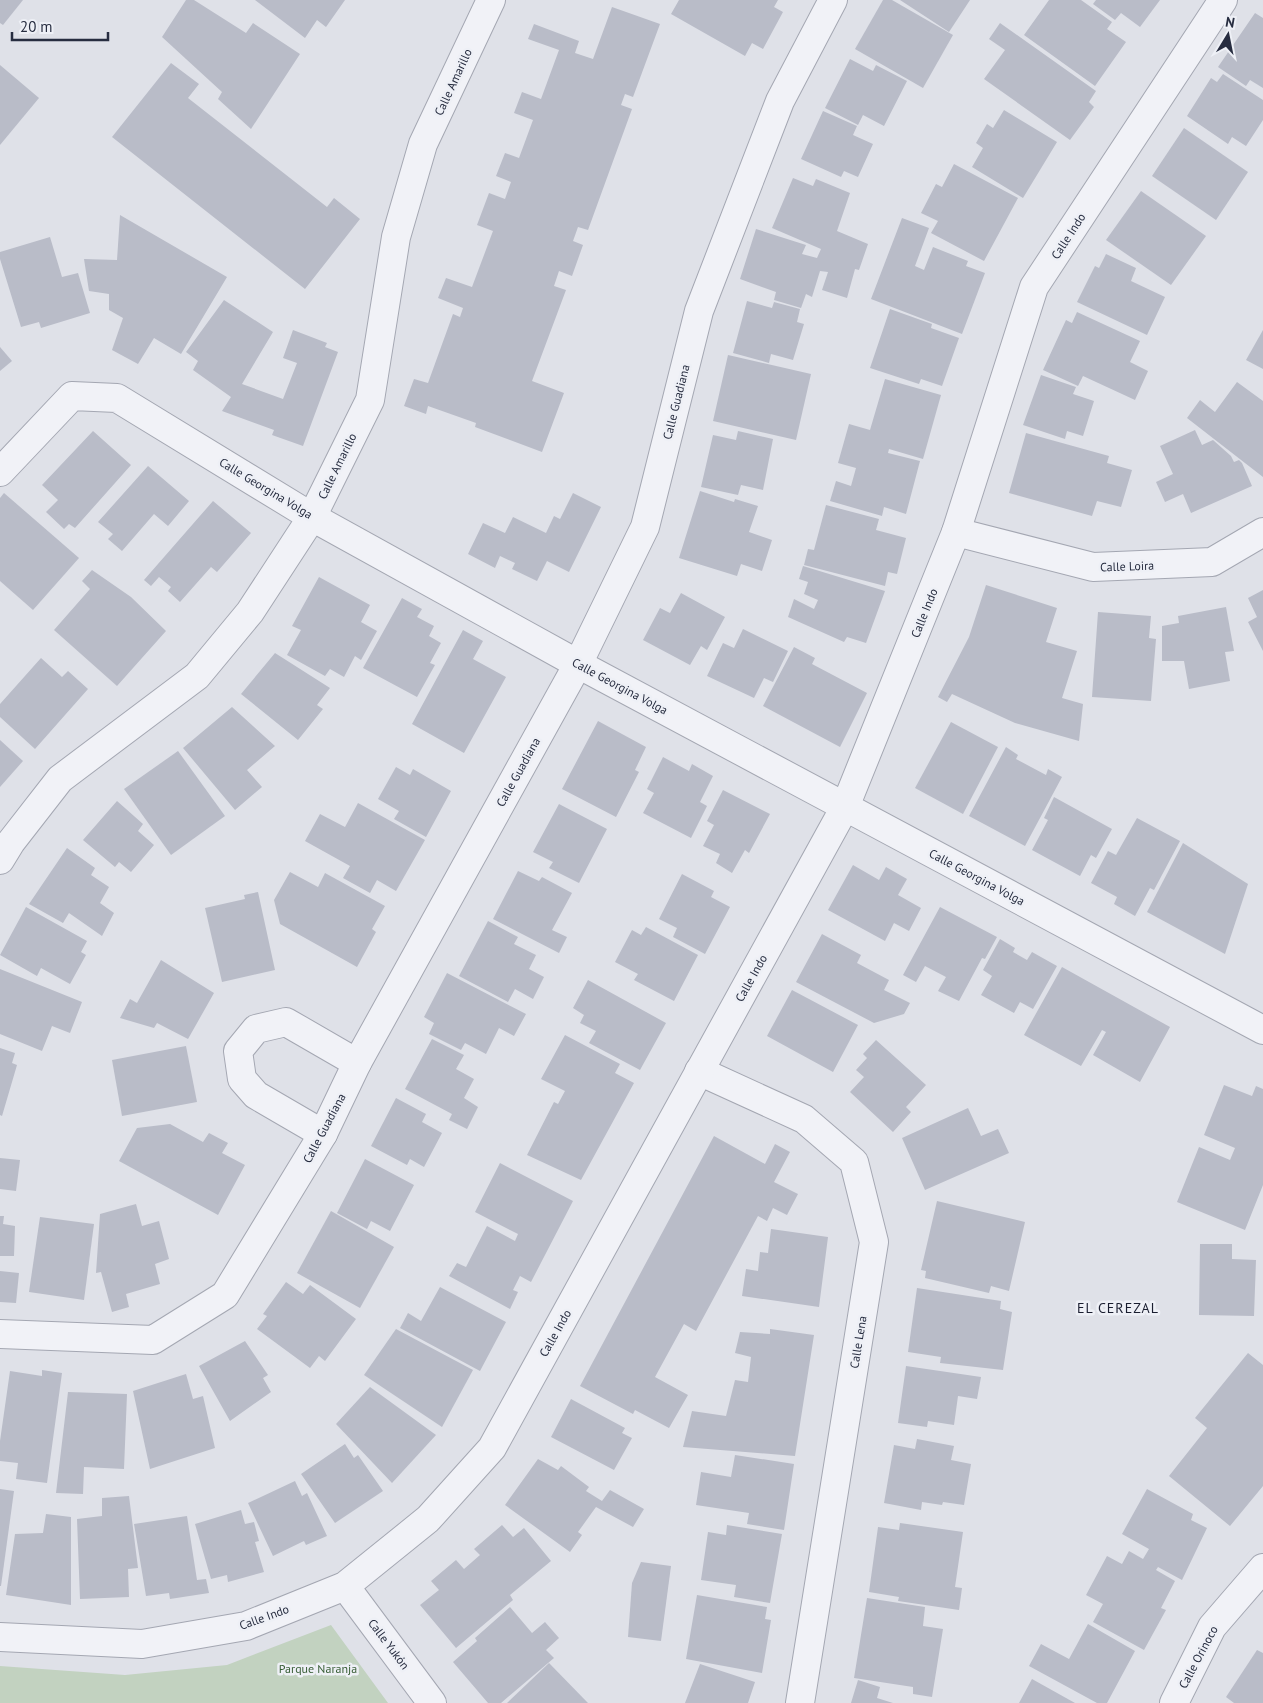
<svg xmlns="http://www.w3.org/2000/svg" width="1263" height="1703" font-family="'PT Sans',sans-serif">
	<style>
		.green { fill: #c2d2c0 }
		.building { fill: #b9bcc8 }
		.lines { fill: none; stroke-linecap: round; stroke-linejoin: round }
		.street-casing { stroke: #a4a7b2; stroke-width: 30 }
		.street { stroke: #f1f2f7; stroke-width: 28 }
		.labels { text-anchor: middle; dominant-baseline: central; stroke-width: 5; stroke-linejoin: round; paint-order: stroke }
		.street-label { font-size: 12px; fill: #272d40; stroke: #eef0f6 }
		.park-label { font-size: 12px; fill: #365c34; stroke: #eef0f6 }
		.neighbourhood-label { font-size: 14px; letter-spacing: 1px; fill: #1a1e30; stroke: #eef0f6 }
	</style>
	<rect width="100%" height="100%" fill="#dfe1e8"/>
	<path class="green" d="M331,1625L388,1703H0V1666L125,1675L227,1665Z"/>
	<g class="building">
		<path d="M0,0H23L3,25L0,23Z"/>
		<path d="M186,0H194L246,33L253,23L300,54L251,129L218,99L222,92L162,37Z"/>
		<path d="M255,0H345L326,27L317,20L305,38Z"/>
		<path d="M679,0H778L774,7L783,12L763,49L752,43L745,56L671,14Z"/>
		<path d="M883,0H892L953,35L923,88L855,49Z"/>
		<path d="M900,0H970L949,32Z"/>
		<path d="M1049,0H1081L1112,22L1107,29L1126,42L1095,86L1024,35Z"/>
		<path d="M1096,0H1160L1140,27L1121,13L1115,20L1093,4Z"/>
		<path d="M612,7L660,24L633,97L625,94L621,105L632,109L588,230L578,227L573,241L583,245L572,276L559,271L554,286L566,290L532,381L564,393L542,452L475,427L476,423L428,406L426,414L404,406L414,379L428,383L453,314L460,317L463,308L438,298L446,278L472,287L493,231L477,225L489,193L505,199L511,182L496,176L505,153L519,158L533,120L514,113L522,92L541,99L559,50L528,39L534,24L579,41L575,53L593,59Z"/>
		<path d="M1255,13L1263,18V88L1250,80L1246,86L1218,67Z"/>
		<path d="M1000,23L1096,91L1089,102L1094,107L1070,140L984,79L1005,50L989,39Z"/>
		<path d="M850,59L873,71L876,65L907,81L884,126L863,115L858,125L825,108Z"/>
		<path d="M171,63L199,84L188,98L327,207L334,198L360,219L305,289L112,137Z"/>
		<path d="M0,65L39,98L0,145Z"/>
		<path d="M1223,74L1263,100V120L1246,146L1232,137L1228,144L1187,116L1211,78L1217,82Z"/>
		<path d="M1004,110L1057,142L1023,198L972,167L983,148L976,143L987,124L993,128Z"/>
		<path d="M823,111L857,126L853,135L873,144L858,177L844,171L841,177L801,159Z"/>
		<path d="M1184,128L1248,172L1216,220L1152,176Z"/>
		<path d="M954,164L1018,198L984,261L931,233L938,221L921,213L936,184L942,187Z"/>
		<path d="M793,178L813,186L816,179L850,193L837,231L868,244L859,270L855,269L847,298L822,290L828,272L820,271L812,297L806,294L801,308L774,300L776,292L740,279L756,229L806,245L802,254L817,258L821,249L772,228Z"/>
		<path d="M1141,191L1206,236L1171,285L1106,240Z"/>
		<path d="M120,215L227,277L181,354L154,338L138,364L112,350L123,318L109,310V294L89,291L84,259L117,260Z"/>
		<path d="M902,218L929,228L915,266L924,270L933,247L968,261L966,266L985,273L962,334L871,299Z"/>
		<path d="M50,237L62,277L78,273L90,313L41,328L39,322L21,327L0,259V252Z"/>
		<path d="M1106,254L1136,268L1131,281L1165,297L1147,335L1077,302L1095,266L1099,268Z"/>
		<path d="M224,300L273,332L242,384L283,399L297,363L283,358L293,330L327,343L325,347L338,352L303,446L272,435L274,430L222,411L231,397L193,370L198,361L186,352Z"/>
		<path d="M747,301L772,308L774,302L800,309L797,322L804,324L793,360L771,354L769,363L733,353Z"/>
		<path d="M890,309L932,324L931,328L959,338L942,386L921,379L919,384L870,368Z"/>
		<path d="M1077,312L1140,341L1130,362L1148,371L1135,400L1083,376L1078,386L1043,370L1066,320L1072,323Z"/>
		<path d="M1263,330V369L1246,360Z"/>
		<path d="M0,347L12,361L0,371Z"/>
		<path d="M728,355L811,374L796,440L713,421Z"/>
		<path d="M1041,375L1076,387L1073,394L1094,401L1083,436L1067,431L1065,439L1023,425Z"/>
		<path d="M885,379L941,395L923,459L889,449L888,453L920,461L906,514L884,507L882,516L830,501L836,481L851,486L856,468L838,463L849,424L870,430Z"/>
		<path d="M1237,382L1263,401V477L1187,418L1200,400L1215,412Z"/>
		<path d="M1195,430L1202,445L1213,440L1231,456L1234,462L1239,460L1242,463L1252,486L1191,513L1183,494L1165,502L1156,482L1173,474L1160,446Z"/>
		<path d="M93,431L131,465L75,528L69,524L64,529L46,512L58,500L42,485Z"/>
		<path d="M738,431L773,439L763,490L741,485L738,495L701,487L713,435L736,440Z"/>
		<path d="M1026,433L1109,456L1107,463L1132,470L1121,507L1097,501L1092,516L1009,493Z"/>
		<path d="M148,466L189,501L168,526L154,514L122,551L108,539L113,534L98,522Z"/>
		<path d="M700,491L734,502L735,499L758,506L749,532L772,540L762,571L741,564L737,576L679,558Z"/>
		<path d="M4,493L79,558L33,610L0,581V498Z"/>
		<path d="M573,493L601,507L569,572L547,561L537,581L512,569L515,563L500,556L495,568L468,554L483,523L505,533L513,517L546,533L554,516L560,519Z"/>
		<path d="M213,501L251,533L217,572L211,567L180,602L168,591L171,587L159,577L151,586L144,580Z"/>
		<path d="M826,505L879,519L876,530L906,538L897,574L888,572L885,586L804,565L808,549L814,550Z"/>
		<path d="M803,566L885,591L866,643L847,637L844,642L788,617L794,599L814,609L818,600L804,594L808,582L799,579Z"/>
		<path d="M92,570L131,597L166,631L117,686L54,630L90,589L82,581Z"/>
		<path d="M319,577L370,605L361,622L377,631L361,660L355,656L344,677L330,669L325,676L287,655L301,630L292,626Z"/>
		<path d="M986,585L1057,608L1046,642L1077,651L1062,698L1083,704L1079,741L1015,723L952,694L947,702L938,697L969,637Z"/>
		<path d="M1263,590V651L1248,622L1257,617L1248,598Z"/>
		<path d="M681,593L725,617L707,650L701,646L690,665L643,640L660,608L670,613Z"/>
		<path d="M402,598L422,609L417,617L434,626L429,636L441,643L430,663L435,665L417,697L363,668Z"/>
		<path d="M1226,607L1234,651L1225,652L1230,681L1189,689L1184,661H1162V626L1179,623L1178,616Z"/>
		<path d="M1098,612L1151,616L1149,638L1156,639L1151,701L1092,697Z"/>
		<path d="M743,629L788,651L773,682L764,678L754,698L707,676L723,643L734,648Z"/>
		<path d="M463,630L483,641L473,659L506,677L464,753L412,724Z"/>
		<path d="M794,647L815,658L812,664L867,693L840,747L763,706Z"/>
		<path d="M275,653L330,688L317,705L323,709L298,740L241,694Z"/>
		<path d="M41,658L62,677L68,671L88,689L35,749L0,717V704Z"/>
		<path d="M232,707L275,746L247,770L262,787L235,810L183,748Z"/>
		<path d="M598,721L646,747L635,770L639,772L616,817L562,789Z"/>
		<path d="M951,722L998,747L963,814L915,788Z"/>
		<path d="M0,740L23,761L0,787Z"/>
		<path d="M1006,747L1018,755L1016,759L1046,775L1048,769L1062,777L1025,846L969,816Z"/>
		<path d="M178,751L225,816L171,855L124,789Z"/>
		<path d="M663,757L689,771L692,764L713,776L700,802L707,806L691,838L643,813L654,793L647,789Z"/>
		<path d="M396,767L410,775L413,769L451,791L426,837L394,819L399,811L378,799Z"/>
		<path d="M723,790L770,814L749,853L745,850L732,873L716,863L720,854L703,846L714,825L707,821Z"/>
		<path d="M1054,797L1112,829L1096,858L1091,855L1080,876L1032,850L1048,820L1044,818Z"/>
		<path d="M117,801L143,824L138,831L154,845L131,872L119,862L115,867L83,840Z"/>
		<path d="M358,803L425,840L396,891L377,880L370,893L343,878L350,866L305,841L320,814L345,827Z"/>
		<path d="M559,804L607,829L579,883L549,868L553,862L533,852Z"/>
		<path d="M1137,818L1180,841L1154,890L1150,888L1135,916L1114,904L1117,897L1091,883L1108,851L1116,855Z"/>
		<path d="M1183,843L1248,884L1225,954L1147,912Z"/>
		<path d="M67,848L95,868L91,875L109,887L100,903L114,913L102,936L69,913L63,923L29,904Z"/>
		<path d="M853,865L879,880L886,867L907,879L898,895L921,908L909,931L894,923L885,941L828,910Z"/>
		<path d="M518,871L539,881L542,877L572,893L552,930L567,937L559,953L493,919Z"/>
		<path d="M290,872L318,887L325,873L385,906L372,929L376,932L357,967L280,924L274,900Z"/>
		<path d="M682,874L714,891L711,897L730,907L705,954L673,937L677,928L659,919Z"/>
		<path d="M258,892L275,970L222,982L205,908L245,899L244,895Z"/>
		<path d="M26,907L87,941L81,952L86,955L70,984L41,968L37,976L0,955Z"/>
		<path d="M940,907L997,937L985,959L982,958L959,1001L938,991L946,977L925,966L916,982L903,975Z"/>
		<path d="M488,921L518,937L514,944L536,955L529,969L544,977L533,999L515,989L508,1002L459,976Z"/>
		<path d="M646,927L698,955L674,1001L634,980L638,974L615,962L632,930L641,935Z"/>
		<path d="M822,934L861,955L857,963L889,980L884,990L910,1003L904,1014L874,1023L796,982Z"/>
		<path d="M1000,939L1015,948L1013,952L1027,960L1032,952L1057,966L1033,1009L1020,1002L1014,1013L981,995L992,976L983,970Z"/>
		<path d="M161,960L214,993L188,1039L157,1023L154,1028L120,1018L130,999L137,1003Z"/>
		<path d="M1062,967L1170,1027L1140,1082L1093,1055L1106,1032L1102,1030L1081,1066L1024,1035Z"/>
		<path d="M0,969L82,1002L70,1033L52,1026L42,1051L0,1034Z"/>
		<path d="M447,973L526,1014L514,1036L499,1028L486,1054L465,1043L461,1050L429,1034L434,1023L424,1017Z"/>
		<path d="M588,980L666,1023L640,1070L589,1043L596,1031L580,1023L584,1015L573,1008Z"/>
		<path d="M792,990L858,1025L833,1072L767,1036Z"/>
		<path d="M565,1035L620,1064L615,1073L634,1083L581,1180L527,1155L554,1102L558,1104L565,1091L541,1079Z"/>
		<path d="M432,1039L464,1055L456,1069L474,1079L464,1098L478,1107L467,1129L449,1120L452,1114L405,1089Z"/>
		<path d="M876,1040L926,1085L906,1107L911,1112L893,1132L850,1092L864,1077L856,1070L867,1058L863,1054Z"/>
		<path d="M186,1046L197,1102L122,1116L112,1060Z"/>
		<path d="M0,1048L15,1053L12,1063L17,1065L2,1116L0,1115Z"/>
		<path d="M1224,1085L1252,1096L1256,1086L1263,1089V1185L1245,1230L1177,1202L1199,1147L1230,1160L1235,1148L1204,1135Z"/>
		<path d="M396,1098L426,1114L422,1122L442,1133L424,1167L410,1159L407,1165L371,1146Z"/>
		<path d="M968,1108L981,1136L998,1129L1009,1153L925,1190L902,1138Z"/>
		<path d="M170,1124L203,1142L209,1133L228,1143L222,1153L245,1165L218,1215L119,1161L137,1128Z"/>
		<path d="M714,1136L765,1164L775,1144L790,1152L774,1182L798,1194L787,1215L773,1208L767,1221L758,1216L696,1331L684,1324L655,1377L688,1395L669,1428L635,1410L633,1414L580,1386Z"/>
		<path d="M0,1158L20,1160L16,1191L0,1189Z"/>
		<path d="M365,1159L414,1185L390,1231L371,1221L367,1229L337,1213Z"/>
		<path d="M500,1163L573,1201L531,1282L520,1276L513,1290L518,1292L510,1309L449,1276L457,1263L466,1267L487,1226L515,1241L518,1234L475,1212Z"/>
		<path d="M937,1201L1025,1222L1009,1291L991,1286L989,1293L925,1278L926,1271L921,1270Z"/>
		<path d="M136,1204L142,1226L159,1221L169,1259L155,1264L160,1284L126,1294L129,1307L112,1312L101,1272L96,1273L100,1214Z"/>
		<path d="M331,1211L394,1247L360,1308L297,1273Z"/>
		<path d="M0,1216H4L3,1224L15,1226L14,1256H0Z"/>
		<path d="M40,1217L94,1224L84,1300L29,1292Z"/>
		<path d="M771,1229L828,1237L819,1307L742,1296L746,1269L758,1271L760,1252L768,1253Z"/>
		<path d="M1200,1244H1232V1259L1256,1260L1254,1316L1199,1315Z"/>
		<path d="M0,1271L19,1273L16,1303L0,1302Z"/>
		<path d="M286,1282L303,1294L310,1285L356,1319L325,1361L319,1356L310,1368L257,1329L267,1316L263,1314Z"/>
		<path d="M440,1287L506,1322L480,1371L400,1328L408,1313L421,1321Z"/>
		<path d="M917,1288L1001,1301L1000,1309L1012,1312L1003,1370L940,1363L941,1357L908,1352Z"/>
		<path d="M396,1329L473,1370L442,1427L364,1375Z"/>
		<path d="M770,1329L814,1335L795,1456L683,1447L692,1411L726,1416L735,1380L748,1382L751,1357L735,1353L740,1332L770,1334Z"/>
		<path d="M245,1341L268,1375L263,1378L271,1392L230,1421L199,1366Z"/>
		<path d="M1248,1353L1263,1365V1486L1230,1526L1169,1476L1207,1428L1195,1418Z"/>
		<path d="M906,1366L981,1377L977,1399L958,1396L954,1425L928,1421L927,1427L898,1423Z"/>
		<path d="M42,1370L62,1373L47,1483L16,1479L18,1463L0,1461V1441L10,1371L42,1376Z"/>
		<path d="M186,1374L193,1399L203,1396L215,1448L150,1469L133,1391Z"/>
		<path d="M370,1387L436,1435L392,1483L336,1424Z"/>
		<path d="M68,1392L127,1394L124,1469L84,1467L83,1494L56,1493Z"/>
		<path d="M571,1399L625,1428L622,1433L632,1438L614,1470L551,1437Z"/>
		<path d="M917,1439L954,1446L951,1460L971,1464L964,1505L943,1502L942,1505L922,1502L921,1510L884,1503L894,1445L915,1449Z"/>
		<path d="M345,1444L354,1458L358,1455L383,1491L335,1523L301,1474Z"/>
		<path d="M735,1455L794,1464L784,1530L747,1524L749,1513L696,1505L701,1472L731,1477Z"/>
		<path d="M538,1459L558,1470L561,1466L589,1487L586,1491L602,1501L610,1490L644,1509L633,1527L596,1507L578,1532L582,1535L570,1552L505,1505Z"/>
		<path d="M295,1481L302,1496L307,1493L327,1536L306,1545L304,1541L273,1556L248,1503Z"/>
		<path d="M0,1489L14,1491L1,1586H0Z"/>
		<path d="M1147,1489L1193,1514L1191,1520L1207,1528L1182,1580L1158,1567L1156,1570L1175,1581L1161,1608L1166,1610L1144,1650L1093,1622L1103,1604L1086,1595L1107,1556L1122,1564L1129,1551L1143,1559L1149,1549L1122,1534Z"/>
		<path d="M129,1496L138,1568L128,1569L129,1597L80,1599L77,1519L102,1516V1498Z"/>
		<path d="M241,1510L245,1524L254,1522L259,1541L255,1542L264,1572L228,1582L227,1575L211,1579L195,1524Z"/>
		<path d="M46,1514L71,1517V1605L6,1595L15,1534L43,1533Z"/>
		<path d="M187,1516L197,1580L206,1579L209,1593L170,1599L169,1593L146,1596L134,1524Z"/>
		<path d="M900,1523L963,1532L955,1587L962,1588L959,1610L898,1601L899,1597L869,1592L878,1527L899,1530Z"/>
		<path d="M502,1525L513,1537L524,1528L551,1561L510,1595L513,1600L456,1648L420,1605L439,1590L431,1581L456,1560L464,1569L480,1555L474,1549Z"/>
		<path d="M727,1525L782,1534L770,1603L734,1597L736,1585L701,1580L708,1532L726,1535Z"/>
		<path d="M641,1562L671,1566L661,1641L628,1637L632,1583Z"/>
		<path d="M697,1595L767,1607L765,1619L771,1620L762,1673L686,1659Z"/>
		<path d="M867,1598L925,1607L923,1626L943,1629L932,1697L913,1694V1687L854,1678Z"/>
		<path d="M510,1607L532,1633L545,1622L559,1638L546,1650L554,1658L501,1703H488L453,1662L477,1641L475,1638Z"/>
		<path d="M1088,1624L1135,1651L1107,1703H1097L1029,1666L1041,1644L1069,1659Z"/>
		<path d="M1257,1650L1263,1653V1703H1234L1226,1697Z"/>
		<path d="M549,1663L588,1703H507Z"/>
		<path d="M700,1664L755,1682L748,1703H685Z"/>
		<path d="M1032,1679L1075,1703H1019Z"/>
		<path d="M858,1680L880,1687L877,1698L893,1703H851Z"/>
	</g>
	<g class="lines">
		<defs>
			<g id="street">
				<path d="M0,472L72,396L117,398L312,517L578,664L1263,1030"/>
				<path d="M956,532L1093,567L1212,562L1263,532"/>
				<path d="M0,860L11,842L60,779L197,676L250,612L312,517L370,400L396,237L423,144L491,0"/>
				<path d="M699,1071L804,1119L854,1162L874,1242L800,1703"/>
				<path d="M323,1134L256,1095L242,1079L238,1051L256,1029L286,1022L357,1063"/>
				<path d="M0,1334L153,1340L225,1295L323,1134L357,1063L578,664L645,527L699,311L780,101L833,0"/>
				<path d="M345,1586L432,1703"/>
				<path d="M0,1637L142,1644L246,1626L345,1586L428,1519L492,1448L845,807L956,532L1034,287L1223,0"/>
				<path d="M1174,1703L1212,1627L1263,1568"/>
			</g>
		</defs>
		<use href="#street" class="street-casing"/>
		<use href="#street" class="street"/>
	</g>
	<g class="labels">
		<g class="street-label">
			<text transform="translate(453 82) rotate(-65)">Calle Amarillo</text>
			<text transform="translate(1068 236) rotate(-57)">Calle Indo</text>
			<text transform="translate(676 402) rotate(-76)">Calle Guadiana</text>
			<text transform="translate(337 466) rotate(-64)">Calle Amarillo</text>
			<text transform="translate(266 488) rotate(31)">Calle Georgina Volga</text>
			<text transform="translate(1127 566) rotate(-2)">Calle Loira</text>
			<text transform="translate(924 613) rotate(-68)">Calle Indo</text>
			<text transform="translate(620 686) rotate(28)">Calle Georgina Volga</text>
			<text transform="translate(518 772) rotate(-61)">Calle Guadiana</text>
			<text transform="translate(977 877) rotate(28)">Calle Georgina Volga</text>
			<text transform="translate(751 978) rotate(-61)">Calle Indo</text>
			<text transform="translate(324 1128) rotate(-62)">Calle Guadiana</text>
			<text transform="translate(555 1333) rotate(-61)">Calle Indo</text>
			<text transform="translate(858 1342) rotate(-81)">Calle Lena</text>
			<text transform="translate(264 1617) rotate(-20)">Calle Indo</text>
			<text transform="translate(389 1644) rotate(53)">Calle Yukón</text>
			<text transform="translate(1198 1657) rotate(-62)">Calle Orinoco</text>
		</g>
		<g class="park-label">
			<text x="318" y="1668">Parque Naranja</text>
		</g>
		<g class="neighbourhood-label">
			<text x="1118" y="1308">EL CEREZAL</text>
		</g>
	</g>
	<g transform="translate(1228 35) rotate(10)" stroke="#eef0f6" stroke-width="4" paint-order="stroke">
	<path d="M0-4L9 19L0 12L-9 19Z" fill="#272d40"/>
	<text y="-8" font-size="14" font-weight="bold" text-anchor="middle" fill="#272d40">N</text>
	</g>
	<path d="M12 32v8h96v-8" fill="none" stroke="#272d40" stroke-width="2.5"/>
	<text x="20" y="32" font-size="15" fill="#272d40" stroke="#eef0f6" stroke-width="4" paint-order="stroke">20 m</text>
</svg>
